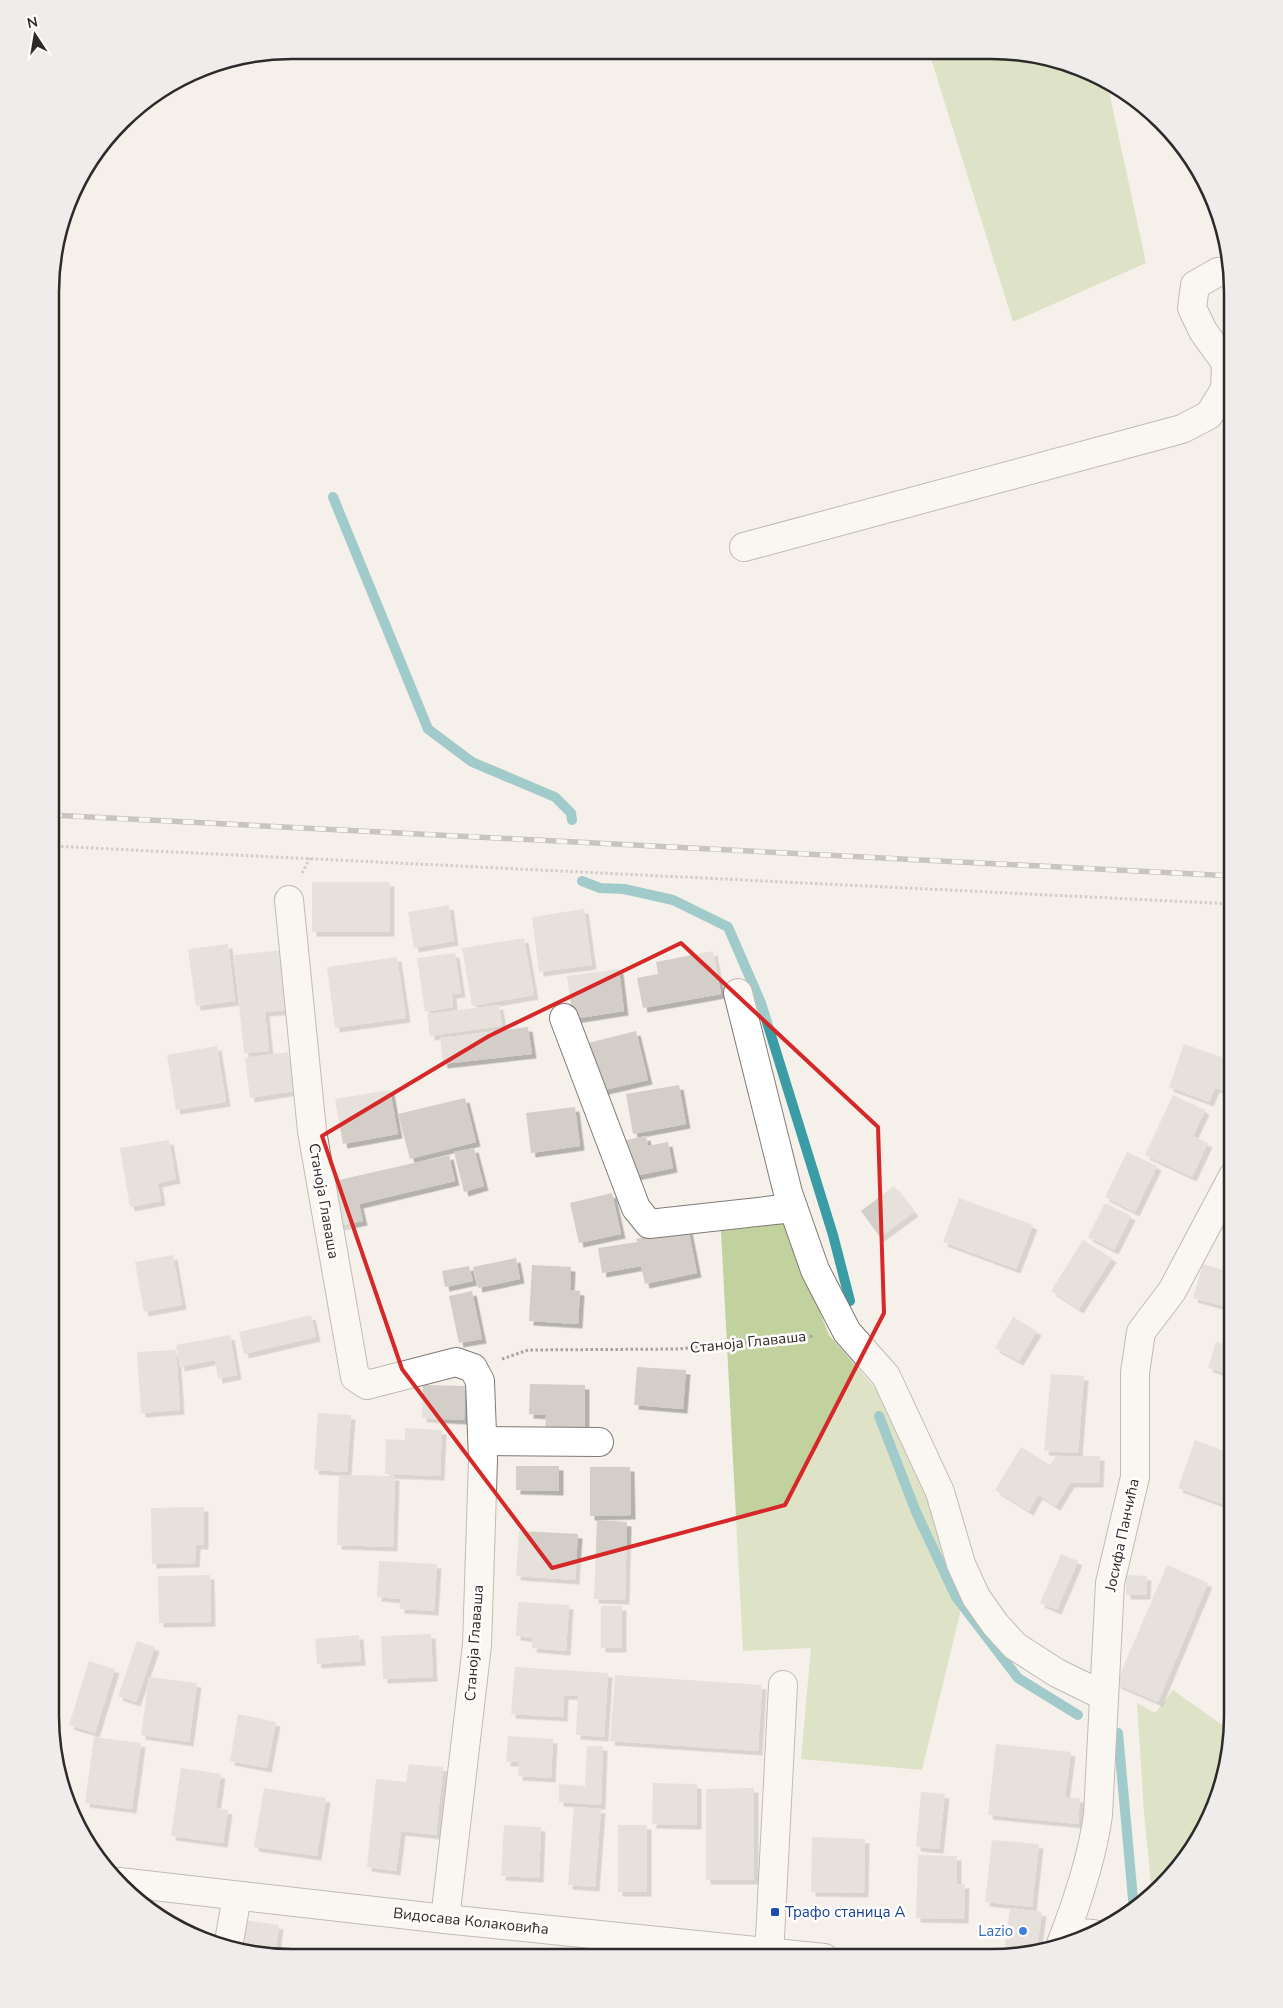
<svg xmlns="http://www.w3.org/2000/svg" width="1283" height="2008" font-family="'Nunito Sans',sans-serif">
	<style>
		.green { fill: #c2d29e }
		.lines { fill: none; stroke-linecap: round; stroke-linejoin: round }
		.stream { stroke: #3a9ca5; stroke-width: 10 }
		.building { fill: #d3cec8; filter: url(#shadow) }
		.minor-casing { stroke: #7f7a75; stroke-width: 30 }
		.path { stroke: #a7a39e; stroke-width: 3; stroke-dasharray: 2.5 2.5; stroke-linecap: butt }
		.minor { stroke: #fff; stroke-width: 28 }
		.rail-casing { stroke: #918e8a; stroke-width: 5.5 }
		.rail { stroke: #fffefd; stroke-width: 4; stroke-dasharray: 11; stroke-linecap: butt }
		.marked { fill: none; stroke: #d62828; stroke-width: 4; stroke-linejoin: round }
		.transit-dot { fill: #1a4fb4; stroke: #fffefd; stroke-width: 2 }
		.shop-dot { fill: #3f7fe0; stroke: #fffefd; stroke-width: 2 }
		.labels { text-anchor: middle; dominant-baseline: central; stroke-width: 5; stroke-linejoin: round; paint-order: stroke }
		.street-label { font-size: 15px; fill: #2d2b29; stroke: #fffefd }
		.transit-label { font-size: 15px; fill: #164399; stroke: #fffefd; text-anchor: start }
		.shop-label { font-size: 15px; fill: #366cbe; stroke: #fffefd; text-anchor: end }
		.rim { fill: none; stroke: #2d2b29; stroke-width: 2.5 }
	</style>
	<defs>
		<filter id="shadow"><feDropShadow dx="4.5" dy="4.5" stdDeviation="0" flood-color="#0004"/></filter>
	</defs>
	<rect width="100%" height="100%" fill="#f5f0ea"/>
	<g class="green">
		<path d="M929,52H1023L1083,68L1107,82L1146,263L1013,322Z"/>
		<path d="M781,1220L793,1244L829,1335L890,1405L918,1460L964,1597L922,1770L801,1759L811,1648L743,1651L721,1231Z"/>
		<path d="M1173,1690L1232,1732L1220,1794L1192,1851L1152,1894L1144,1812L1137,1703L1155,1713Z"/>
	</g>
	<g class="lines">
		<g class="stream">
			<path d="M333,497L428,729L472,762L555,797L571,813L572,820"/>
			<path d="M582,881L600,888L624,889L673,900L728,927L761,1003L833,1235L850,1301"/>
			<path d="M879,1416L916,1512L956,1597L1018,1678L1078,1715"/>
			<path d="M1118,1733L1134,1910"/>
		</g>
	</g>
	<g class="building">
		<rect x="312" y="882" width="78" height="50"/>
		<path d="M449,905L454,941L414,948L408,912Z"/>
		<path d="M584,909L592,965L539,972L532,917Z"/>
		<path d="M524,938L534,995L472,1006L462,948Z"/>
		<path d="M228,944L235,1001L196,1006L188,949Z"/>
		<path d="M284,950L290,1010L265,1012L269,1051L244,1053L234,955Z"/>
		<path d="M713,951L721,994L643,1008L637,978L658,974L656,962Z"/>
		<path d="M455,953L461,993L452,994L453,1007L425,1012L417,958Z"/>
		<path d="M397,957L406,1018L335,1028L327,967Z"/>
		<path d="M619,969L624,1011L573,1019L567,976Z"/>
		<path d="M499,1005L502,1026L430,1036L427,1014Z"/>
		<path d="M528,1027L532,1054L443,1064L440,1038Z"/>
		<path d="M636,1031L648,1080L600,1091L588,1043Z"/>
		<path d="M1184,1044L1233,1061L1232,1094L1215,1088L1209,1102L1169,1087Z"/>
		<path d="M217,1046L226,1102L176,1110L167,1055Z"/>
		<path d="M288,1052L294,1091L250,1098L245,1058Z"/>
		<path d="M679,1085L686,1124L633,1134L626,1094Z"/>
		<path d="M390,1090L398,1134L343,1144L335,1099Z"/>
		<path d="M1173,1095L1205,1110L1193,1136L1208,1143L1192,1177L1145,1155Z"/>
		<path d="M465,1098L476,1142L410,1159L398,1114Z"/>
		<path d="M575,1107L580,1146L531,1153L526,1113Z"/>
		<path d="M646,1136L648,1146L668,1142L673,1168L630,1177L622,1141Z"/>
		<path d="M169,1140L176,1179L158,1183L161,1201L130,1207L120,1148Z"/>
		<path d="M474,1148L484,1186L464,1192L454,1152Z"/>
		<path d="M1127,1152L1157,1166L1135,1212L1105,1197Z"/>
		<path d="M449,1155L455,1181L359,1204L363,1221L339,1226L330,1182Z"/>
		<path d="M894,1186L914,1212L880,1237L861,1211Z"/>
		<path d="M612,1193L621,1234L579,1243L570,1203Z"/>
		<path d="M959,1198L1033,1225L1016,1269L943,1242Z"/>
		<path d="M1105,1203L1131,1216L1114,1250L1088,1237Z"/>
		<path d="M688,1228L697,1273L645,1284L641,1266L602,1273L598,1248L637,1242L636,1239Z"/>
		<path d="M1083,1240L1112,1258L1079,1309L1051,1291Z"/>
		<path d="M173,1255L182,1305L144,1312L135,1262Z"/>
		<path d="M516,1258L520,1279L478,1288L473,1267Z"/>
		<path d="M1203,1264L1233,1273V1309L1193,1298Z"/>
		<path d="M532,1265L571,1267L570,1290L580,1291L578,1324L529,1321Z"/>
		<path d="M469,1266L473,1281L445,1287L442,1271Z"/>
		<path d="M472,1291L482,1339L459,1343L449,1296Z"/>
		<path d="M311,1315L316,1337L244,1354L239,1332Z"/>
		<path d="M1013,1317L1037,1331L1019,1361L995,1348Z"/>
		<path d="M230,1335L237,1375L218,1379L215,1360L180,1367L176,1345Z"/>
		<path d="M1216,1342L1233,1347V1375L1208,1368Z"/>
		<path d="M176,1350L180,1410L141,1413L137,1352Z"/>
		<path d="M637,1367L686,1370L683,1409L634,1405Z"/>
		<path d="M1051,1374L1084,1376L1078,1453L1044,1451Z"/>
		<path d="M530,1384L585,1385V1433L545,1432L546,1415L529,1414Z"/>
		<path d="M423,1385L465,1386L464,1420L422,1418Z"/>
		<path d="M318,1413L351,1415L347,1472L314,1470Z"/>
		<path d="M405,1428L442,1430L440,1476L385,1474L386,1439L405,1440Z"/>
		<path d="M1195,1440L1233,1454V1508L1178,1488Z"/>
		<path d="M1021,1447L1050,1465L1056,1456H1100L1099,1483H1070L1056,1506L1038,1495L1029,1511L995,1490Z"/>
		<path d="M516,1466H559V1491L516,1490Z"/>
		<path d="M590,1467H630L631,1515L590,1516Z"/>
		<path d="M339,1475L395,1476L393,1547L337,1545Z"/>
		<path d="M204,1507V1545H196L195,1563L152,1564L151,1508Z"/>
		<path d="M597,1520L627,1522L625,1600L594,1599Z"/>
		<path d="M519,1531L578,1534L575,1580L516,1576Z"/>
		<path d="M1061,1554L1078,1561L1057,1610L1040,1603Z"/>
		<path d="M379,1561L437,1564L434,1611L400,1609V1599L377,1597Z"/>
		<path d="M1167,1565L1208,1583L1158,1702L1116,1684Z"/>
		<path d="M210,1575L211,1622L159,1623L158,1576Z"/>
		<path d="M1126,1575L1147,1576L1146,1595H1126Z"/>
		<path d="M518,1602L569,1605L566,1651L532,1648L533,1638L516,1636Z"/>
		<rect x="601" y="1606" width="21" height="42"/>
		<path d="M431,1634L433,1677L383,1679L381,1636Z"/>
		<path d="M359,1635L361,1661L317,1664L315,1639Z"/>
		<path d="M137,1641L155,1647L136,1702L118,1696Z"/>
		<path d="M89,1661L115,1669L95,1733L69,1725Z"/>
		<path d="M515,1667L608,1673L604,1737L576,1735L578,1696L564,1695L563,1717L511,1714Z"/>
		<path d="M615,1675L762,1685L758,1751L610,1741Z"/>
		<path d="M149,1677L197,1683L189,1742L141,1735Z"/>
		<path d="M238,1714L276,1722L267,1768L230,1761Z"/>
		<path d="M508,1736L553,1739L551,1778L518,1776L519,1762H506Z"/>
		<path d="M94,1737L141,1743L132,1809L85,1803Z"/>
		<path d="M996,1744L1071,1752L1065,1797L1080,1798L1078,1824L988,1815Z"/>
		<path d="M587,1746H603L601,1805L559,1802V1784L585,1786Z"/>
		<path d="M409,1764L443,1767L436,1835L401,1831L396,1871L367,1867L376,1779L406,1782Z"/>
		<path d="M181,1768L221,1774L216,1808L228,1810L223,1843L171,1836Z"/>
		<path d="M653,1783L697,1784V1825L652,1824Z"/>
		<path d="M264,1788L326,1798L317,1856L254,1847Z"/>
		<path d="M754,1788V1880H706V1789Z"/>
		<path d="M921,1792L945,1794L939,1849L916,1847Z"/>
		<path d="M574,1807L601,1809L595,1887L568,1885Z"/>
		<path d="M504,1825L541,1827L539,1878L501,1876Z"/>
		<rect x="618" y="1825" width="29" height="67"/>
		<path d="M812,1837L865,1839L864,1893L811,1892Z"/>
		<path d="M992,1840L1039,1844L1032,1907L985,1902Z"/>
		<path d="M918,1855L957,1856V1884H965L964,1919L916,1918Z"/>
		<path d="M1010,1908L1042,1912L1037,1949L1013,1954L1004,1952Z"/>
		<path d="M243,1920L279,1925L275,1956H261L238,1950Z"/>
		<path d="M390,1949L431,1952V1956H389Z"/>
		<path d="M434,1951L467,1952L466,1957L433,1956Z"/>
	</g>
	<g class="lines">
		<defs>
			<g id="minor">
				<path d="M744,547L1182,429L1209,415L1225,389L1226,363L1203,331L1192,308L1195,285L1218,272L1229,271"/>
				<path d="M289,900L312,1131L355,1377L367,1385L456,1362L473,1368L480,1381L483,1460L477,1645L445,1919"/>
				<path d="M738,993L788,1193L815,1270L847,1332L886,1376L940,1492L961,1564L976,1597L995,1624L1015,1646L1057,1673L1104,1696"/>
				<path d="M564,1018L636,1208L649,1224L793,1208"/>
				<path d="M483,1441L599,1442"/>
				<path d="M119,1882L445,1919L824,1958"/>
				<path d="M1066,1932L1093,1934"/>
				<path d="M1061,1944C1077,1903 1092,1859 1098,1815L1110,1583L1135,1477V1373L1141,1332L1172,1291L1233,1176"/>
				<path d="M228,1947L237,1896"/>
				<path d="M769,1957L783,1685"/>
			</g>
		</defs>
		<use href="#minor" class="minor-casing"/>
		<g class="path">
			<path d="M51,846L1233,904"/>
			<path d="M302,873L310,858"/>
			<path d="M502,1359L528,1350L678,1349L814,1336"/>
		</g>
		<use href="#minor" class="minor"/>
		<defs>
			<path id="rail" d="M51,815L1233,876"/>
		</defs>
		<use href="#rail" class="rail-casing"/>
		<use href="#rail" class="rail"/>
	</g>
	<path d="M0 0H1283V2008H0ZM681,943L878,1127L884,1313L785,1505L552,1568L402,1369L322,1136L489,1036Z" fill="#f5f0ea" fill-opacity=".55" fill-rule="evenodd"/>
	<path class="marked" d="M681,943L878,1127L884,1313L785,1505L552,1568L402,1369L322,1136L489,1036Z"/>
	<rect class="transit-dot" x="770" y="1907" width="10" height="10" rx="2.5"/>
	<circle class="shop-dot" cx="1023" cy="1931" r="5"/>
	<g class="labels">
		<g class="street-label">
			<text transform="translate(324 1201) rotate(80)">Станоја Главаша</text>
			<text transform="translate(748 1342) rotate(-6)">Станоја Главаша</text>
			<text transform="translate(1122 1535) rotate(-78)">Јосифа Панчића</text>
			<text transform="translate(474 1643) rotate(-86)">Станоја Главаша</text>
			<text transform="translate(471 1921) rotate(6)">Видосава Колаковића</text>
		</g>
		<g class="transit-label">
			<text x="785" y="1912">Трафо станица А</text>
		</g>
		<g class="shop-label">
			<text x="1013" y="1931">Lazio</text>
		</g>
	</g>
	<path d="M0 0H1283V2008H0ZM292 59H991A233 233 0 0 1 1224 292V1716A233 233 0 0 1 991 1949H292A233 233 0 0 1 59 1716V292A233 233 0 0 1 292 59Z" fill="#eeedec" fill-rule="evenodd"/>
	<path class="rim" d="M292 59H991A233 233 0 0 1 1224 292V1716A233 233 0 0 1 991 1949H292A233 233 0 0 1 59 1716V292A233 233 0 0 1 292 59Z"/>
	<g transform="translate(35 35) rotate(348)" stroke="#fffefd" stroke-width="4" paint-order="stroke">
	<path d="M0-4L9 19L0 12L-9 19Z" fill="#2d2b29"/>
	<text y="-8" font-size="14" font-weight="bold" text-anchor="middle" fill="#2d2b29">N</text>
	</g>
</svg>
